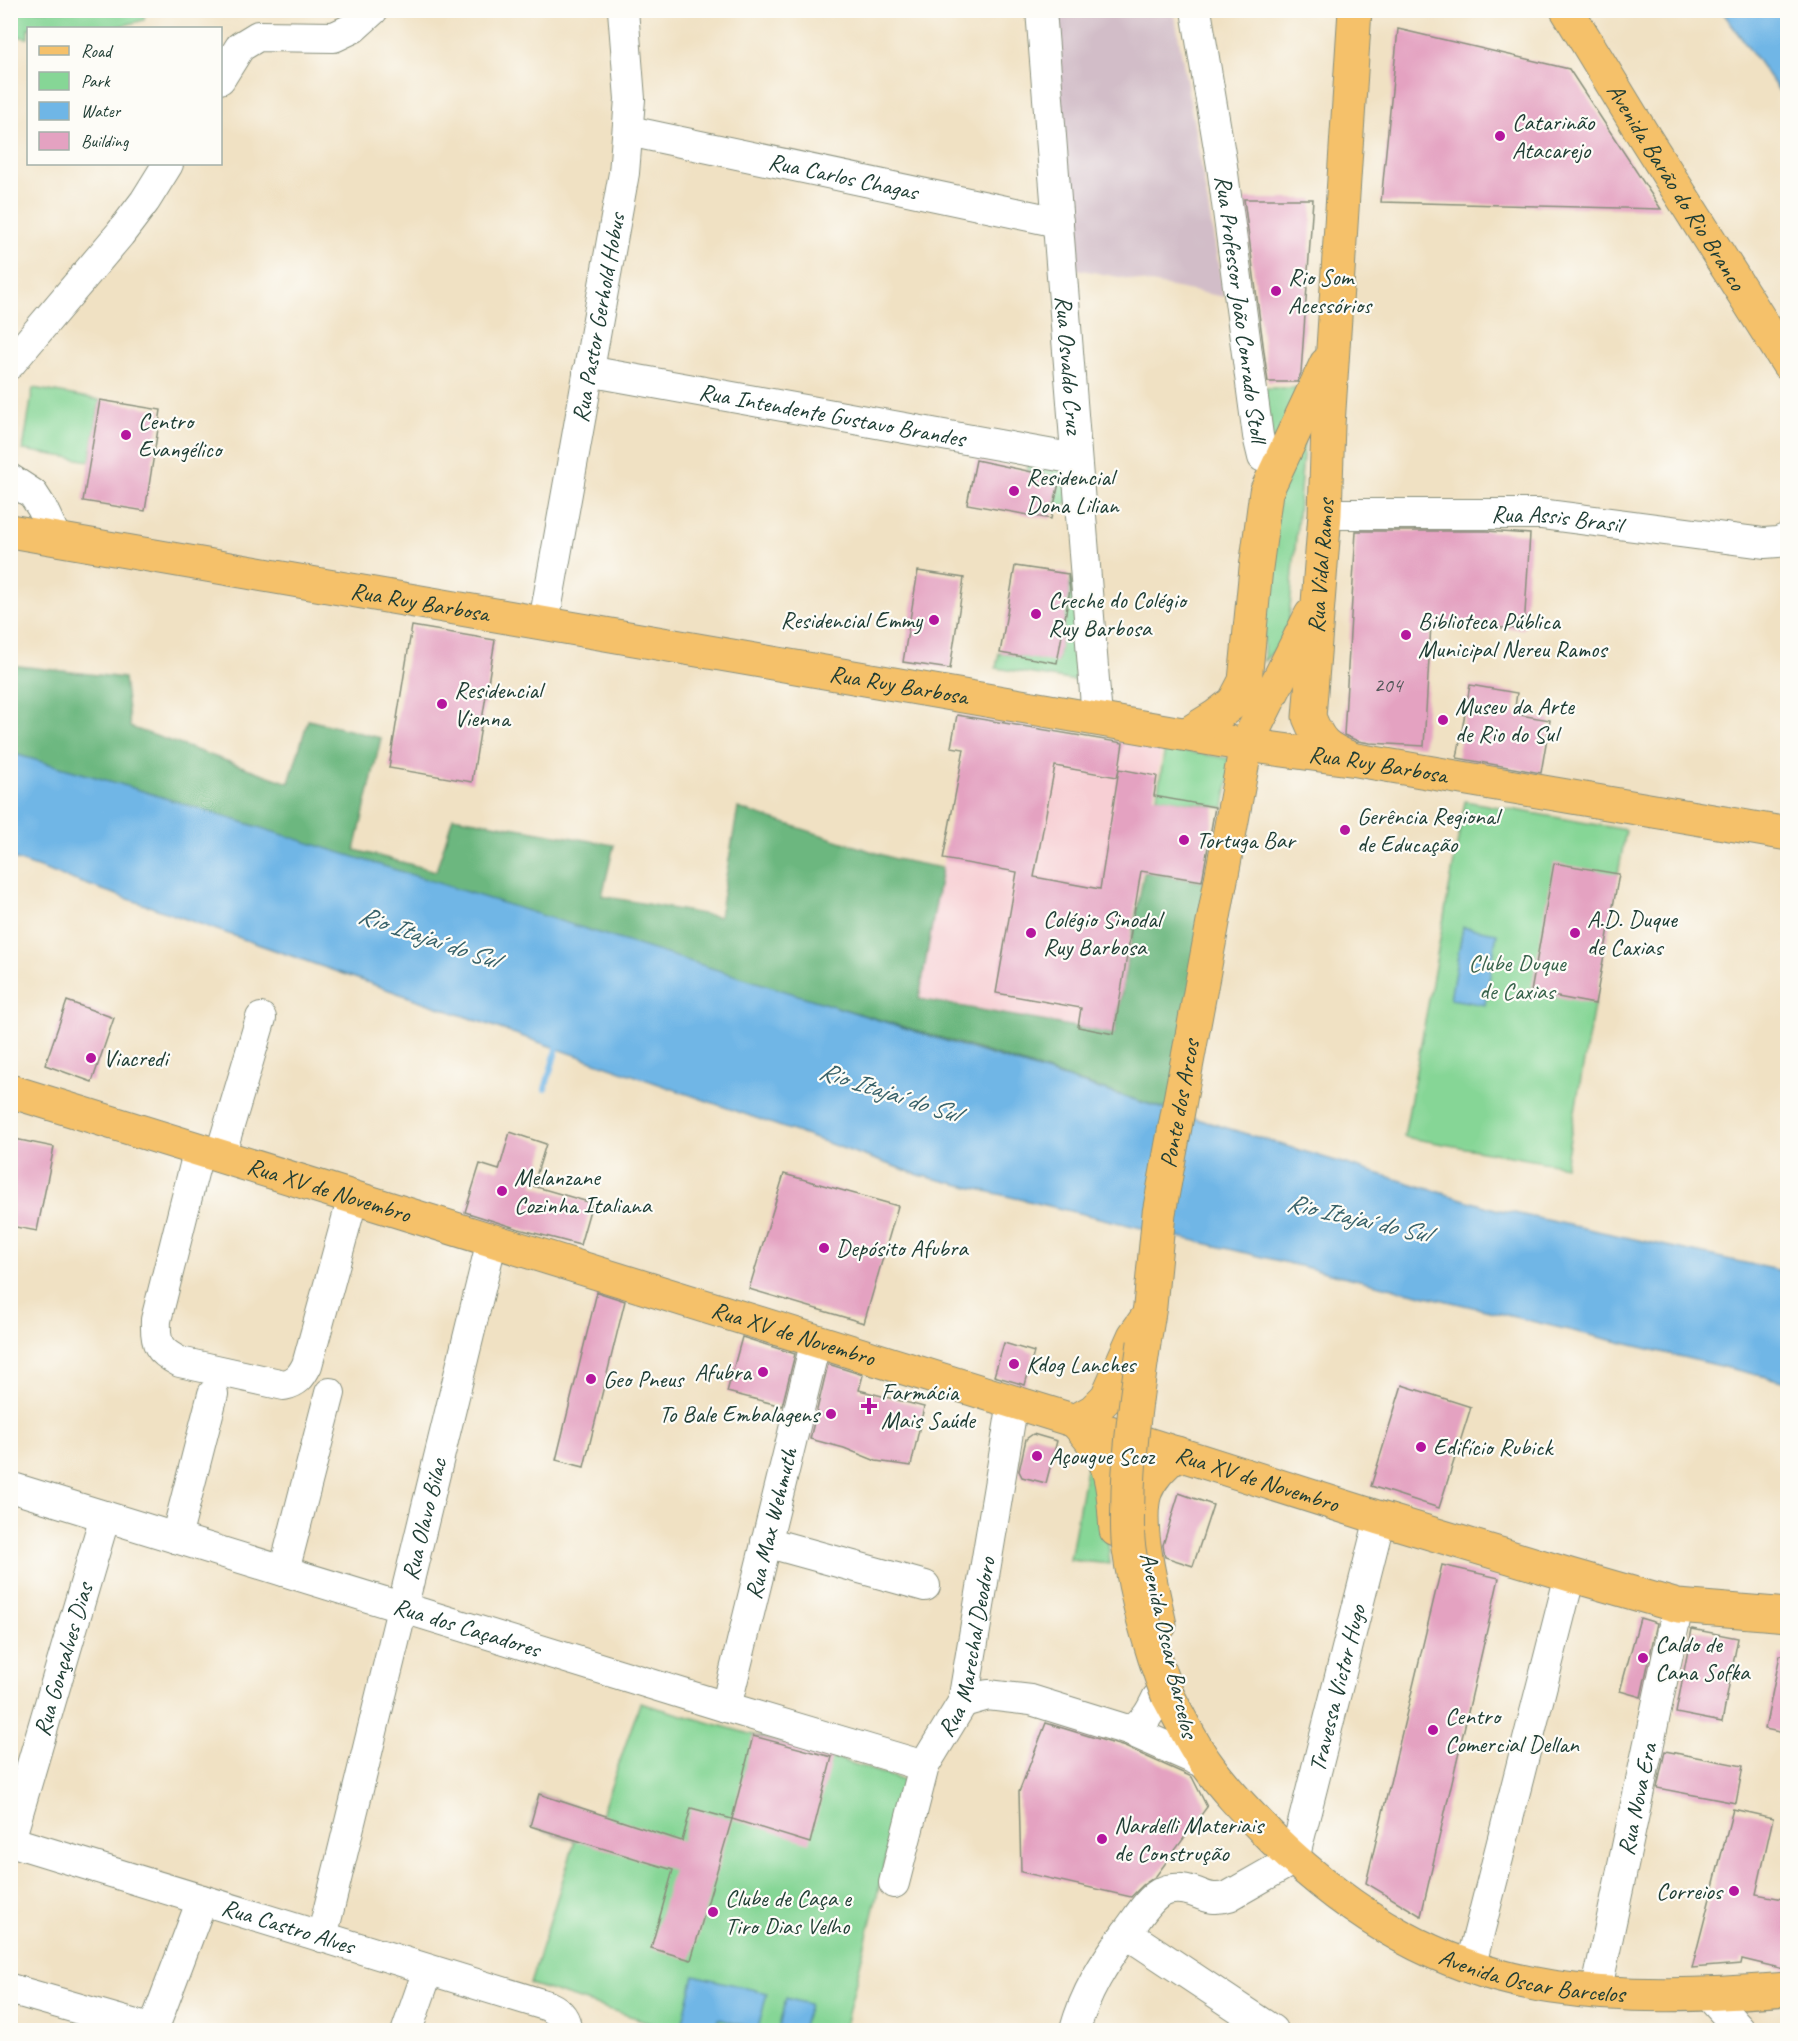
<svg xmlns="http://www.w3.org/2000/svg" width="1798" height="2041" font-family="Caveat,sans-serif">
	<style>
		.built { fill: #f7cfd4 }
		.industrial { fill: #d2bdc8 }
		.green { fill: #86d696; stroke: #528a65; stroke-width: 1.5 }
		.forest { fill: #6cb77f; stroke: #467a5a; stroke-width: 1.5 }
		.water { fill: #6fb6e6; stroke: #477a8d; stroke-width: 1.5 }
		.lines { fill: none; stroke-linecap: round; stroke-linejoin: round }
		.stream { stroke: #6fb6e6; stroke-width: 6 }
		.building { fill: #e4a2c1; fill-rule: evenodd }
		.minor-casing { stroke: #888f7c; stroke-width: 32 }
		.major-casing { stroke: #888f7c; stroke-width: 35 }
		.minor { stroke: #fff; stroke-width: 30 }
		.major { stroke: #f5c16b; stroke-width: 33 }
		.major-bridge-casing { stroke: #888f7c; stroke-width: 35; stroke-linecap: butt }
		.major-bridge { stroke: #f5c16b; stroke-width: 33 }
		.poi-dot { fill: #b5179e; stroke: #fdfcf7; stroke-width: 2 }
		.labels { text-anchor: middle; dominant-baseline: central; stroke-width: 4.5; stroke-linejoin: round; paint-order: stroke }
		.number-label { font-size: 21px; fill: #505657 }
		.poi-label { font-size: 24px; fill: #1f3d34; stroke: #fdfcf7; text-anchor: start }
		.street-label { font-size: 24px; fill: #1f3d34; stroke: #fdfcf7 }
		.park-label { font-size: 24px; fill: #39634c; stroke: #fdfcf7 }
		.water-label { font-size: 26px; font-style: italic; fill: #376169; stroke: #fdfcf7 }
	</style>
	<rect width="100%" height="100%" fill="#fdfcf7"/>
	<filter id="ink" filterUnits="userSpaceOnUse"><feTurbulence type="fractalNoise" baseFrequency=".0167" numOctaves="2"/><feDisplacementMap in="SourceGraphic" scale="12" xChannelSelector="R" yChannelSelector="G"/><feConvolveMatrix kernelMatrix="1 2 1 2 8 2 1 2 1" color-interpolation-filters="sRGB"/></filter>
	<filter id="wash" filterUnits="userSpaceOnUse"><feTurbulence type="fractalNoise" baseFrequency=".008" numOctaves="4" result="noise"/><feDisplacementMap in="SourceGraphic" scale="24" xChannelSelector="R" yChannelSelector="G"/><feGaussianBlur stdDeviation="1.35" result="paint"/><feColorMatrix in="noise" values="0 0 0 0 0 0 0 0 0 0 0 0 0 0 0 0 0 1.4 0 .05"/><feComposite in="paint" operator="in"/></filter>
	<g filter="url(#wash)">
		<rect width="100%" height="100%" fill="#f0e1c3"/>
		<path class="built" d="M956,714L1162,748L1114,1034L919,998L963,750L951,747Z"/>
		<path class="industrial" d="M1045,11H1174L1224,297L1066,267Z"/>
		<g class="green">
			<path d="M10,11L11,10L145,11L144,20L114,28H28V38L11,35Z"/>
			<path d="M33,388L100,400L90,461L23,450Z"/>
			<path d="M1260,388H1300L1271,447Z"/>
			<path d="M1305,432L1289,620L1279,646L1264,661V553L1271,496Z"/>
			<path d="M1030,457L1070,465L1071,500L1063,506L1055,504L1060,478L1027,471Z"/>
			<path d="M1072,575L1083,682L996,668L999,653L1057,662Z"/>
			<path d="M1165,748L1232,759L1224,808L1157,797Z"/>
			<path d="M1465,801L1626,830L1565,1166L1404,1137Z"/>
			<path d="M1089,1451L1101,1459L1110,1564L1070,1560Z"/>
			<path d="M640,1703L832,1757L905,1781L844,2030H658V2025L530,1984L575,1841L530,1826L539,1794L601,1815Z"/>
		</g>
		<path class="forest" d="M10,665L124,678L130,727L289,783L308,720L381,738L355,850L436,871L453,817L614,845L602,896L719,917L738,808L895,859L942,868L919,999L1114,1034L1144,872L1211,883L1177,1113L958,1043L11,761Z"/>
		<g class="water">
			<path d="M1722,11H1787V102Z"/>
			<path d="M11,753L120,784L1177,1113L1495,1209L1787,1272V1382L919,1175L11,858Z"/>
			<path d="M1463,927L1497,933L1485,1005L1450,999Z"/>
			<path d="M694,1975L767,1993L758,2029L718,2019L715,2030H681Z"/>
			<path d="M786,1998L809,2004L802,2030H778Z"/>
		</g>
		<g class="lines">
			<path class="stream" d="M545,1089L559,1041"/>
		</g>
		<g id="blocks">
			<g class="building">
				<path d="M1398,29L1569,69L1661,209L1381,202Z"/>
				<path d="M1244,199H1313L1301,373L1297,382H1268Z"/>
				<path d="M100,400L161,410L145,511L83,501Z"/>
				<path d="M976,460L1060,478L1051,519L967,504Z"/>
				<path d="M1356,531H1487L1530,534L1524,629L1431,624L1424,746L1370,743L1358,741L1344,735Z"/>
				<path d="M1015,566L1068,574L1070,590L1057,663L1000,653Z"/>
				<path d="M918,571L964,578L950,669L903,662Z"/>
				<path d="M412,626L495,640L472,782L389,768Z"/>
				<path d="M1470,685L1517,693L1514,714L1550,720L1541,773L1457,758Z"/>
				<path d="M957,715L1123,743L1119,769L1157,776L1154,796L1215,807L1202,881L1141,871L1114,1034L1078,1027L1081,1008L996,993L1017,872L943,859L964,749L951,747ZM1055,766L1117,777L1119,769L1100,889L1034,877Z"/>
				<path d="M1554,863L1619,874L1595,1004L1531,992Z"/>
				<path d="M67,1001L114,1018L92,1082L45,1065Z"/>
				<path d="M510,1132L546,1144L533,1186L592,1203L580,1245L519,1229L465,1212L480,1164L499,1170Z"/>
				<path d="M10,1138L54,1147L37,1231L10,1226Z"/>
				<path d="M784,1174L898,1206L864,1323L749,1289Z"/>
				<path d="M597,1292L625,1301L584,1467L556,1460Z"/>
				<path d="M742,1337L795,1354L782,1406L727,1392Z"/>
				<path d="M1004,1343L1034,1352L1025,1385L994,1376Z"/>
				<path d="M828,1364L863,1375L859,1390L924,1407L911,1466L876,1461L844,1448L810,1439Z"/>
				<path d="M1402,1385L1471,1407L1439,1508L1371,1486Z"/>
				<path d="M1033,1434L1057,1441L1046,1483L1022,1477L1019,1471L1026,1439Z"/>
				<path d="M1179,1493L1213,1505L1193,1566L1165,1557L1163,1545Z"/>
				<path d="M1442,1565L1499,1578L1421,1916L1366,1883Z"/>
				<path d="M1640,1618L1657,1623L1641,1697L1620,1691Z"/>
				<path d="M1692,1629L1738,1638L1722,1722L1676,1713Z"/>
				<path d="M1780,1655L1788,1656V1734L1765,1729Z"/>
				<path d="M1046,1723L1125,1747L1192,1777L1207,1807L1156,1876L1143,1885L1131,1897L1021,1872L1019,1792Z"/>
				<path d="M753,1736L832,1757L810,1843L732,1819Z"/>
				<path d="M1665,1751L1743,1766L1736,1803L1657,1788Z"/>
				<path d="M539,1794L682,1841L691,1808L732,1819L691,1960L651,1948L673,1870L530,1826Z"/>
				<path d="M1733,1809L1773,1818L1756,1894L1788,1900V1970L1742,1959L1741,1964L1692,1968Z"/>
			</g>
		</g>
	</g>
	<g filter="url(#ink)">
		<use href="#blocks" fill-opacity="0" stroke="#888f7c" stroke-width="1.5"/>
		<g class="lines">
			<defs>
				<g id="minor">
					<path id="s1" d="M1041,10L1097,718"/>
					<path id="s2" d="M1196,10L1222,166L1258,436L1263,457L1283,455"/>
					<path d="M220,79L240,47L258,36L334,37L353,28L373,10"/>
					<path id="s3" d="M629,131L1058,222"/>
					<path d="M10,364L120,234L145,201L168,164"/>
					<path id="s4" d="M588,371L1076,459"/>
					<path d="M10,479L33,494L42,508L56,538"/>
					<path id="s5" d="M1325,514H1541L1764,543L1778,542L1788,538"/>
					<path id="s6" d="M544,622L624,173L630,99L623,10"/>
					<path d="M199,1149L156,1320C155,1344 158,1351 180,1362L284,1385C297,1382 301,1377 307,1365L353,1197"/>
					<path d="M220,1156L261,1018"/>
					<path id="s7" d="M10,1487L726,1707L924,1766"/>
					<path d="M176,1538L213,1394"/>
					<path d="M766,1542L925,1586"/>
					<path d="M284,1571L330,1393"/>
					<path d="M963,1702L988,1695L1031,1700L1131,1731L1206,1764"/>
					<path id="s8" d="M726,1707L816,1340"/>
					<path d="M1131,1731C1145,1722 1150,1713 1157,1698"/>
					<path id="s9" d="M10,1840L105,1516"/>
					<path id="s10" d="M10,1841L548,2006C559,2011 566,2018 566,2030"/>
					<path id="s11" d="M894,1883L924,1766L963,1702L1013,1402"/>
					<path id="s12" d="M322,1937L492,1240"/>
					<path d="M1470,1968L1570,1575"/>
					<path d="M10,1989L153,2030"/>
					<path id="s13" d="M1596,1993L1678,1606"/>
					<path d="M1707,1993L1740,2030"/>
					<path d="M153,2030L202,1900"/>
					<path d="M407,2030L428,1970"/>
					<path d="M1075,2030C1085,1993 1104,1963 1126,1933"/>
					<path id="s14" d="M1272,2030L1126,1933C1148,1905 1157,1878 1197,1893C1209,1898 1216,1900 1229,1896L1294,1859L1380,1518"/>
				</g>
				<g id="major">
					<path id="s15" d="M1567,10L1645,138L1788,364"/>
					<path id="s16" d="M10,531L1246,745L1357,760L1788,834"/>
					<path d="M1187,734L1216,716L1234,702L1245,681L1256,568L1266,492L1326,364"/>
					<path id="s17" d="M1350,758C1325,748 1319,742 1309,717L1325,514L1328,425L1355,10"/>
					<path id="s18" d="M10,1091L1075,1421L1380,1518L1570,1575L1678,1606L1788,1615"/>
					<path id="s19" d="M1144,1343L1150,1306L1159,1213L1246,745L1311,615"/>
					<path d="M1075,1421C1086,1434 1099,1447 1106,1464C1114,1484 1114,1508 1116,1530"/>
					<path d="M1075,1421L1093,1411L1107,1397L1134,1336L1146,1319"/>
					<path d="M1160,1625C1153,1591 1135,1526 1145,1493C1151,1476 1164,1465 1177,1453"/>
					<path id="s20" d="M1168,1696C1180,1718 1191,1742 1206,1763C1225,1790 1249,1814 1272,1838C1352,1916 1440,1970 1552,1987C1629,1999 1709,1995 1788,1989"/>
				</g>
			</defs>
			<use href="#minor" class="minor-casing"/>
			<use href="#major" class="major-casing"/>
			<use href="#minor" class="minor"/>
			<use href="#major" class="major"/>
			<defs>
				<path id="major-bridge" d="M1144,1343C1137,1392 1130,1440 1128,1490C1128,1509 1126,1530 1129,1549C1136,1600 1150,1648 1168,1696"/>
			</defs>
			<use href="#major-bridge" class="major-bridge-casing"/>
			<use href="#major-bridge" class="major-bridge"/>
		</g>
	</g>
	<g class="poi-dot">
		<circle cx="1500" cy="136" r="6"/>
		<circle cx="1276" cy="291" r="6"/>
		<circle cx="126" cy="435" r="6"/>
		<circle cx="1014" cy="491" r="6"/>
		<circle cx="1036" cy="614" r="6"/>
		<circle cx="934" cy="620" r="6"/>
		<circle cx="1406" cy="635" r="6"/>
		<circle cx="442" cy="704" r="6"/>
		<circle cx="1443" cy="720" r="6"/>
		<circle cx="1345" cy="830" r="6"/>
		<circle cx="1184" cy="840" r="6"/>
		<circle cx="1031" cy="933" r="6"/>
		<circle cx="1575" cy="933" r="6"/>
		<circle cx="91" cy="1058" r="6"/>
		<circle cx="502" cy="1191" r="6"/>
		<circle cx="824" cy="1248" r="6"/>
		<circle cx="1014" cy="1364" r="6"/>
		<circle cx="763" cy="1372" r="6"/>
		<circle cx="591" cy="1379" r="6"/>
		<path d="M866 1397h6v6h6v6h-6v6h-6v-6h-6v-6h6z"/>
		<circle cx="831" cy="1414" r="6"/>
		<circle cx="1421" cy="1447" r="6"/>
		<circle cx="1037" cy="1456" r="6"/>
		<circle cx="1643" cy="1658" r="6"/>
		<circle cx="1433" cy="1730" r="6"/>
		<circle cx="1102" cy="1839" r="6"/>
		<circle cx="1734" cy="1891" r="6"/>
		<circle cx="713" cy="1912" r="6"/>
	</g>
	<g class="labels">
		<g class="number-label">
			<text x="1388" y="685">204</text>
		</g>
		<g class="poi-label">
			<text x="1512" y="122">Catarinão<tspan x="1512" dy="28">Atacarejo</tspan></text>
			<text x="1288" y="277">Rio Som<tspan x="1288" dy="28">Acessórios</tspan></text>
			<text x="138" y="421">Centro<tspan x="138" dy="28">Evangélico</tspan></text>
			<text x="1026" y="477">Residencial<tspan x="1026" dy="28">Dona Lilian</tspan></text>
			<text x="1048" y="600">Creche do Colégio<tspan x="1048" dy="28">Ruy Barbosa</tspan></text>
			<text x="922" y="620" text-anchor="end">Residencial Emmy</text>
			<text x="1418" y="621">Biblioteca Pública<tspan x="1418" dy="28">Municipal Nereu Ramos</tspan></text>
			<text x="454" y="690">Residencial<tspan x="454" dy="28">Vienna</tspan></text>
			<text x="1455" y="706">Museu da Arte<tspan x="1455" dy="28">de Rio do Sul</tspan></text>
			<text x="1357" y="816">Gerência Regional<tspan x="1357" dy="28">de Educação</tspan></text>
			<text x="1196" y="840">Tortuga Bar</text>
			<text x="1043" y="919">Colégio Sinodal<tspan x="1043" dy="28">Ruy Barbosa</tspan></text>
			<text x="1587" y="919">A.D. Duque<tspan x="1587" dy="28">de Caxias</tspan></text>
			<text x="103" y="1058">Viacredi</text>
			<text x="514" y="1177">Melanzane<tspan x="514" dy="28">Cozinha Italiana</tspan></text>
			<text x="836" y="1248">Depósito Afubra</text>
			<text x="1026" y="1364">Kdog Lanches</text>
			<text x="751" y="1372" text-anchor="end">Afubra</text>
			<text x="603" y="1379">Geo Pneus</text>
			<text x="881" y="1392">Farmácia<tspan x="881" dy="28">Mais Saúde</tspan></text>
			<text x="819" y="1414" text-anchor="end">To Bale Embalagens</text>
			<text x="1433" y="1447">Edifício Rubick</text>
			<text x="1049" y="1456">Açougue Scoz</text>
			<text x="1655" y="1644">Caldo de<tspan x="1655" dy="28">Cana Sofka</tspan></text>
			<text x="1445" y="1716">Centro<tspan x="1445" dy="28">Comercial Dellan</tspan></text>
			<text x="1114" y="1825">Nardelli Materiais<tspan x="1114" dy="28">de Construção</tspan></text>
			<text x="1722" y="1891" text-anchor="end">Correios</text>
			<text x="725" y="1898">Clube de Caça e<tspan x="725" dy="28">Tiro Dias Velho</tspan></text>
		</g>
		<g class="street-label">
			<text stroke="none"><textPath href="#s3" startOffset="219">Rua Carlos Chagas</textPath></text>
			<text stroke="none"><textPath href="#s15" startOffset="208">Avenida Barão do Rio Branco</textPath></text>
			<text stroke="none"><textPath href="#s2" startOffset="302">Rua Professor João Conrado Stoll</textPath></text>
			<text stroke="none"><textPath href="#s6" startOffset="309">Rua Pastor Gerhold Hobus</textPath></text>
			<text stroke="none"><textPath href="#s1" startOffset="356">Rua Osvaldo Cruz</textPath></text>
			<text stroke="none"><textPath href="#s4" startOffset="248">Rua Intendente Gustavo Brandes</textPath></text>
			<text stroke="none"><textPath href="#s5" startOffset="232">Rua Assis Brasil</textPath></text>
			<text stroke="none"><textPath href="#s17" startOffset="212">Rua Vidal Ramos</textPath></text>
			<text stroke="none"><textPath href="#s16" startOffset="416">Rua Ruy Barbosa</textPath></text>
			<text stroke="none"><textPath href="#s16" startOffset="902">Rua Ruy Barbosa</textPath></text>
			<text stroke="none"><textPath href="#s16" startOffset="1388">Rua Ruy Barbosa</textPath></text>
			<text stroke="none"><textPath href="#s19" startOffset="242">Ponte dos Arcos</textPath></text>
			<text stroke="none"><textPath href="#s18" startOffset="334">Rua XV de Novembro</textPath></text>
			<text stroke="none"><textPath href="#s18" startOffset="820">Rua XV de Novembro</textPath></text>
			<text stroke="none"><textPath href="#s18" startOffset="1306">Rua XV de Novembro</textPath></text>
			<text stroke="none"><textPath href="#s12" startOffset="430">Rua Olavo Bilac</textPath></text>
			<text stroke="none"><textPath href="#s8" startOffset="189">Rua Max Wehmuth</textPath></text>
			<text stroke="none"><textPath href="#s7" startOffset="478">Rua dos Caçadores</textPath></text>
			<text stroke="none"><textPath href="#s11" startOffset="250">Rua Marechal Deodoro</textPath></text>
			<text transform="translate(1169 1645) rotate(77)">Avenida Oscar Barcelos</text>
			<text stroke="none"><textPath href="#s9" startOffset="188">Rua Gonçalves Dias</textPath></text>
			<text stroke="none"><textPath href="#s14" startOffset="550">Travessa Victor Hugo</textPath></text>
			<text stroke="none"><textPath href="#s13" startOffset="198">Rua Nova Era</textPath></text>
			<text stroke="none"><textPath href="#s10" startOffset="291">Rua Castro Alves</textPath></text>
			<text stroke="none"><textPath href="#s20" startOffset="478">Avenida Oscar Barcelos</textPath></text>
		</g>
		<g class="park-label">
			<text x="1517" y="963">Clube Duque<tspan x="1517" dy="28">de Caxias</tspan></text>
		</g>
		<g class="water-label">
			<text transform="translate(428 937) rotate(19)">Rio Itajaí do Sul</text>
			<text transform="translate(889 1092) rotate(18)">Rio Itajaí do Sul</text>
			<text transform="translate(1358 1218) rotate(13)">Rio Itajaí do Sul</text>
		</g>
	</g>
	<rect width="1798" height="2041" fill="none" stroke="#fdfcf7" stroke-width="36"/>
	<rect x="27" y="27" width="195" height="138" fill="#fdfcf7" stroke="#a4b0a9" stroke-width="1.5"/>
	<rect x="39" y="46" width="30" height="9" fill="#f5c16b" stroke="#a4b0a9" stroke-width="1.5"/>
	<text x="81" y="57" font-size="18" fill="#1f3d34">Road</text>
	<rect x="39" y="72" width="30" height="18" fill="#86d696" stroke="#a4b0a9" stroke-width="1.5"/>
	<text x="81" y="87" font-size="18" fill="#1f3d34">Park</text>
	<rect x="39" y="102" width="30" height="18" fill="#6fb6e6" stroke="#a4b0a9" stroke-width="1.5"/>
	<text x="81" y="117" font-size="18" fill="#1f3d34">Water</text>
	<rect x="39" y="132" width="30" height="18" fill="#e4a2c1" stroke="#a4b0a9" stroke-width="1.5"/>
	<text x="81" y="147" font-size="18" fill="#1f3d34">Building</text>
</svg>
